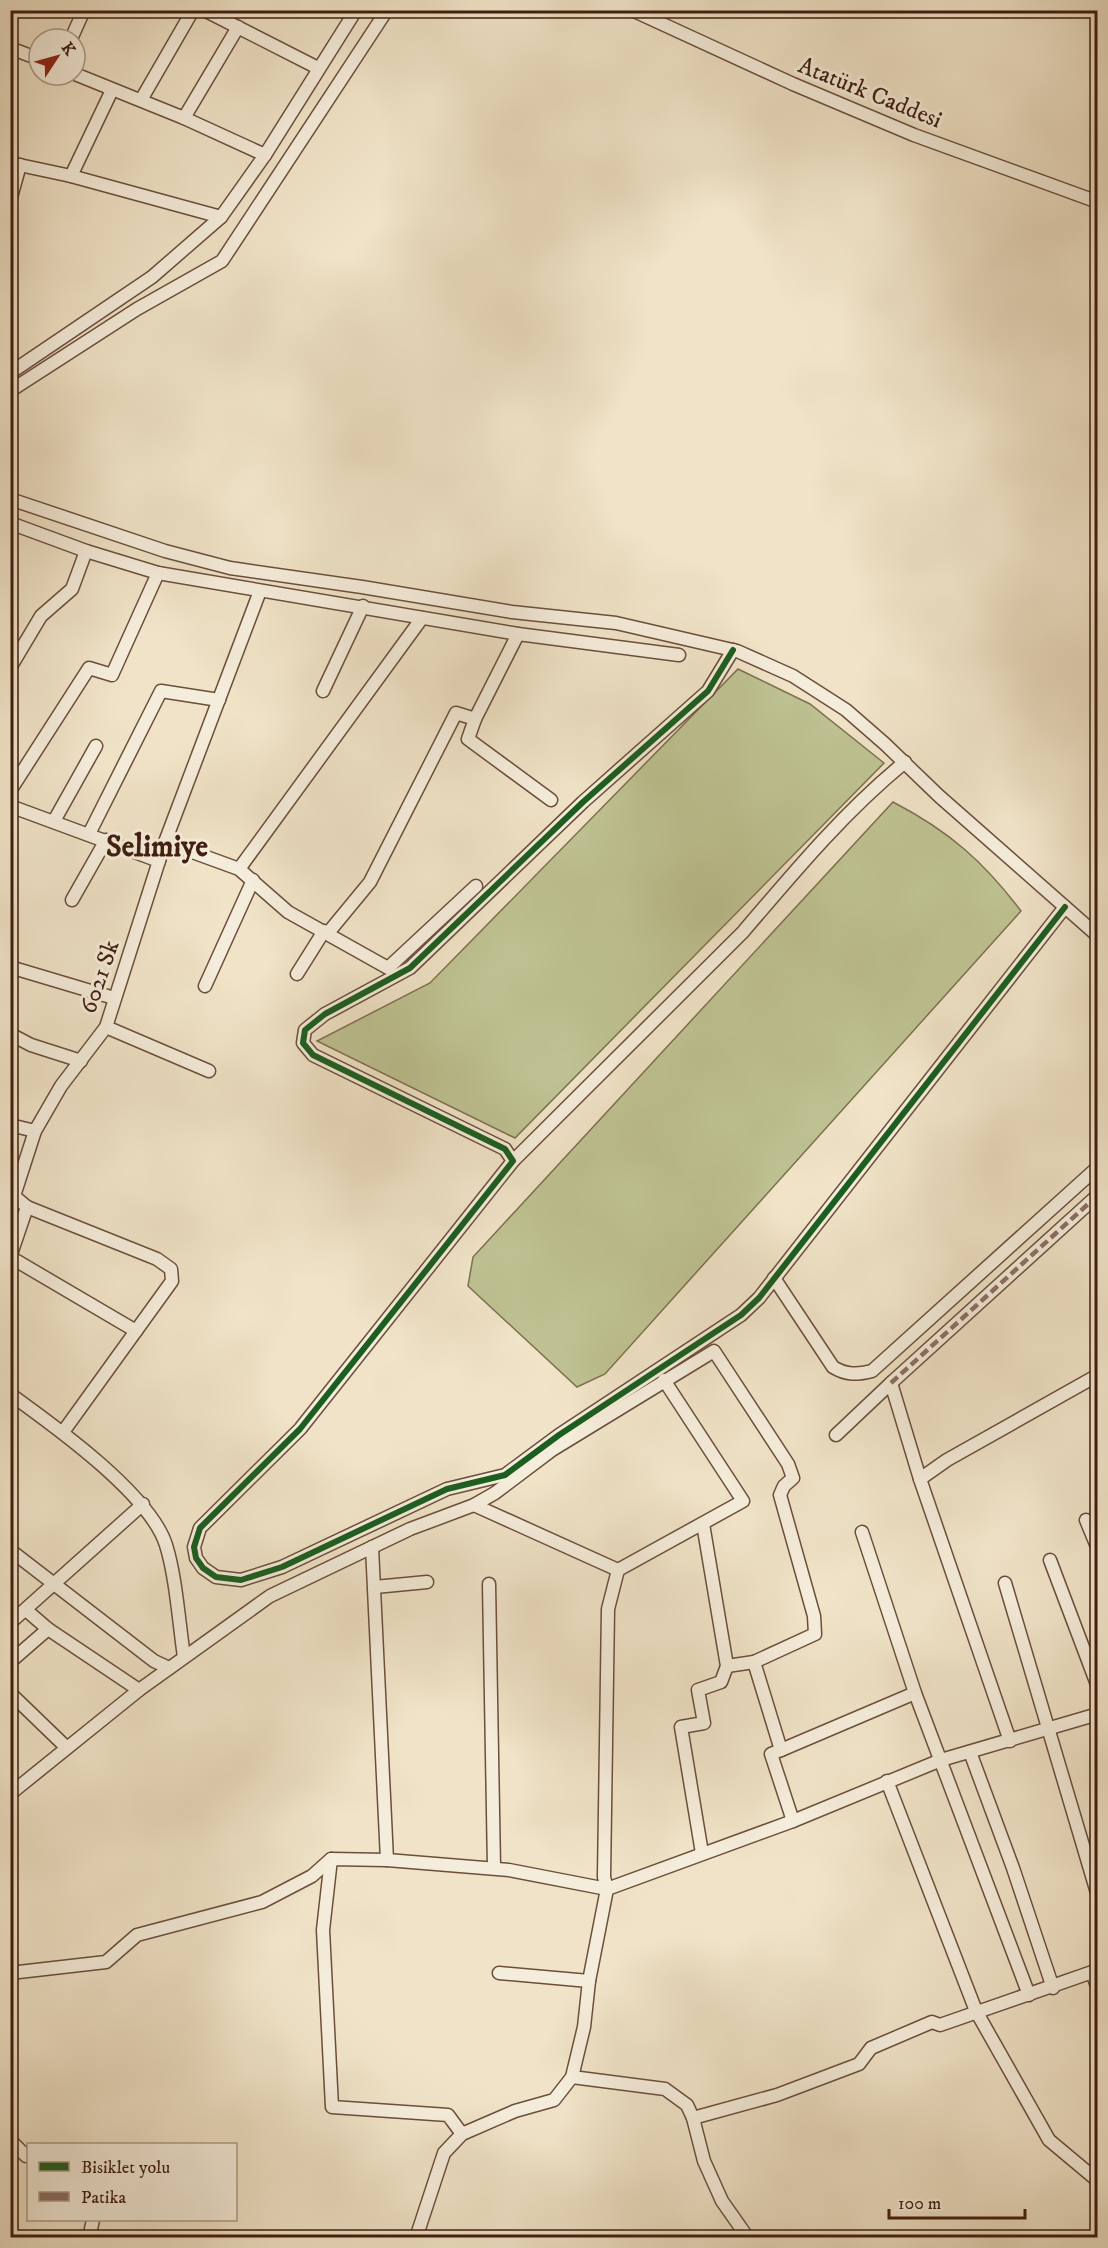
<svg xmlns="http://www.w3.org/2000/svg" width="1108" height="2248" font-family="'IM FELL DW Pica',serif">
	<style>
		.green { fill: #bec292; stroke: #7e7050; stroke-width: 1.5 }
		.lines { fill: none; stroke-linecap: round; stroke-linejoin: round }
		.minor-casing { stroke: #6b4e3d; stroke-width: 15 }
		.minor { stroke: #f5eddb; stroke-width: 12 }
		.quiet { stroke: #8d6e63; stroke-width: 4.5; stroke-dasharray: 9 4.5; stroke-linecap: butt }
		.cycleway-casing { stroke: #f5eddb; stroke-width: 10 }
		.cycleway { stroke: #1b5e20; stroke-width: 6 }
		.labels { text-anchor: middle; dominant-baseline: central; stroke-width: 6; stroke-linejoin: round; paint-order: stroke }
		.street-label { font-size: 24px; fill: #3f1d0f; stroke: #f5eddb }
		.district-label { font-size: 30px; font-weight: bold; fill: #3f1d0f; stroke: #f5eddb }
	</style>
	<rect width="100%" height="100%" fill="#f0e3c7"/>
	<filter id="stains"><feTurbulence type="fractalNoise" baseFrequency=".00333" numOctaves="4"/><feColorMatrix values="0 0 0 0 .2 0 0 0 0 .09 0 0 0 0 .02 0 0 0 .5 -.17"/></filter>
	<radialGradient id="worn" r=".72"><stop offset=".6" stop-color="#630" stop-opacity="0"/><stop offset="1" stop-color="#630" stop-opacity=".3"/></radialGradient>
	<g class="green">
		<path d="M738,669L810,704L884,763L515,1138L317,1041L430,983Z"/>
		<path d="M893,802C949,831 984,862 1021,911L605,1374L577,1387L468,1286L473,1257Z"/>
	</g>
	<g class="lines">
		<defs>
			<g id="minor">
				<path d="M204,10L318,68"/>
				<path d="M632,10L793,84L914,135L1098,202"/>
				<path d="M71,39L84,10"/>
				<path d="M10,48L39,59"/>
				<path d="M75,74L184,118L265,155"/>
				<path d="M141,100L193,10"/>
				<path d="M184,118L238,27"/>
				<path d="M10,163L71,176L221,217"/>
				<path d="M71,176L112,90"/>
				<path d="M10,201L20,165"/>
				<path d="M10,373L152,277L221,217L265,155L356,10"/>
				<path d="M10,391L137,309L222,261L387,10"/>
				<path d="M10,499L165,551L230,568L362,587L512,612L616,623L737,651L793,676L846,710L885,744L939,796L1098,936"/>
				<path d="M10,523L86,551L158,573L518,634L679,655"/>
				<path d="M733,650L708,691L583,802L410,968L325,1014L305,1030L303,1043L313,1055L505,1149L513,1161L300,1429L200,1528L194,1547L196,1558L203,1568L216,1577L241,1580L282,1567L447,1489L505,1475L559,1435L741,1315L759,1298L1065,907"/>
				<path d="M10,668L41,616L72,589L86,551"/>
				<path d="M323,691L363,606"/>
				<path d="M475,719L468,739L551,800"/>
				<path d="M10,791L89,668L112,675L158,573"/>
				<path d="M10,806L159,861"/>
				<path d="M54,821L96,746"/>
				<path d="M89,834L161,691L219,700"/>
				<path d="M165,842L239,869L288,912L388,968L476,886"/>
				<path d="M239,869L422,618"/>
				<path d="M72,900L106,840"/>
				<path d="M328,933L370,882L456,713L475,719L518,634"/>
				<path d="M10,967L114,998"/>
				<path d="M297,974L324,931"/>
				<path d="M205,986L253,880"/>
				<path d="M106,1027L209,1071"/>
				<path d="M10,1034L31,1045L81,1061"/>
				<path d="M10,1125L35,1131"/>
				<path d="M513,1161L743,932C794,872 844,812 905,762"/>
				<path d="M27,1207L157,1259L171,1269L172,1281L63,1432"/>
				<path d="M10,1257L27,1207L14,1196L35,1131L61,1086L106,1027L165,842L260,591"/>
				<path d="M10,1257L136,1331"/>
				<path d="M774,1278L833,1367C846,1375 857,1375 872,1371L1098,1167"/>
				<path d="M891,1383L1098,1195"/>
				<path d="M10,1394C53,1425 150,1494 166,1545C176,1577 179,1623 184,1657"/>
				<path d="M836,1435L891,1383L920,1479L1010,1741"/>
				<path d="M920,1479L947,1460L1098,1375"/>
				<path d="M474,1505L618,1570"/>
				<path d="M1086,1520L1098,1549"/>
				<path d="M862,1532L915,1693L1029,1995"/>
				<path d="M372,1547L387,1860"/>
				<path d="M10,1550L154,1661L169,1668"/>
				<path d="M1050,1560L1098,1687"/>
				<path d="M1005,1583L1098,1896"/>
				<path d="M489,1584L494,1868"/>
				<path d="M375,1587L427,1582"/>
				<path d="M26,1610L48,1629L139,1690"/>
				<path d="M10,1623L143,1504"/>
				<path d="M10,1662L48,1629"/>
				<path d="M727,1666L754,1662"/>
				<path d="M10,1693L66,1747"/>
				<path d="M781,1750L915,1693"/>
				<path d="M970,1752L1013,1868L1053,1988"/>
				<path d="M887,1781L976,2011L1049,2140L1098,2181"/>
				<path d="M10,1794L139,1690L270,1596L410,1529L474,1505L495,1493L552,1450L714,1351L788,1464L793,1478L784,1486L780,1495L814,1616L815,1634L754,1662L781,1750L771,1754L793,1821"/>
				<path d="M702,1853L681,1727L704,1723L698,1690L721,1682L727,1666L703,1524"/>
				<path d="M331,1859L323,1930L332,2107L448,2115L462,2134"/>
				<path d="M1092,1972L1098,1989"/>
				<path d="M10,1973L106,1962L137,1935L262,1902L312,1876L331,1859L387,1860L509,1870L607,1889L604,1877L608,1609L618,1570L743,1501L664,1380"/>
				<path d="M499,1973L589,1981"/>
				<path d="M572,2077L665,2089L687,2105L693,2118L704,2161L722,2201L748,2238"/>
				<path d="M693,2118L777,2095L859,2064L871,2048L932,2022L940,2025L1098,1970"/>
				<path d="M10,2140L26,2156"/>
				<path d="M89,2238L93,2220"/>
				<path d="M416,2238L444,2153L462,2134L515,2111L554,2100L572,2077L584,2027L589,1981L607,1889L793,1821L941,1760L1098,1714"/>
			</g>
		</defs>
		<use href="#minor" class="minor-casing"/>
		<use href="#minor" class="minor"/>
		<path class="quiet" d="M891,1383L1098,1195"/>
		<defs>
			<path id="cycleway" d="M733,650L708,691L583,802L410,968L325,1014L305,1030L303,1043L313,1055L505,1149L513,1161L300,1429L200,1528L194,1547L196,1558L203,1568L216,1577L241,1580L282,1567L447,1489L505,1475L559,1435L741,1315L759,1298L1065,907"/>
		</defs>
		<use href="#cycleway" class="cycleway-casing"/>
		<use href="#cycleway" class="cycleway"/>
	</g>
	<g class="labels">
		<g class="street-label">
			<text transform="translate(870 93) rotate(22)">Atatürk Caddesi</text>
			<text transform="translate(100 977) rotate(-71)">6021 Sk</text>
		</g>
		<g class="district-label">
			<text x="157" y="847">Selimiye</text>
		</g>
	</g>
	<rect width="1108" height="2248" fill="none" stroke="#f0e3c7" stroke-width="36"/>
	<rect x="12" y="12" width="1084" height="2224" fill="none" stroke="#3f1d0f" stroke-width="3"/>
	<rect x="18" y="18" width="1072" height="2212" fill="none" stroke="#3f1d0f" stroke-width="1.5"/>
	<rect x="27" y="2143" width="210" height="78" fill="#f5eddb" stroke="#ac9a89" stroke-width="1.5"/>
	<rect x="39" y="2162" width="30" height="9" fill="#1b5e20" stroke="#ac9a89" stroke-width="1.5"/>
	<text x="81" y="2173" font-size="18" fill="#3f1d0f">Bisiklet yolu</text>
	<rect x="39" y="2192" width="30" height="9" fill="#8d6e63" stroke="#ac9a89" stroke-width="1.5"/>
	<text x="81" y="2203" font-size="18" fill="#3f1d0f">Patika</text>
	<g transform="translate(57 57) rotate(54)"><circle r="28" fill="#f5eddb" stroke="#ac9a89" stroke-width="1.5"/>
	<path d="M0-4.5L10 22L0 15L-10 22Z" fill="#8f2418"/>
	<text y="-9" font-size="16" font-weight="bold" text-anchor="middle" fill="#3f1d0f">K</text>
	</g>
	<path d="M889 2209v9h136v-9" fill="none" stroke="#3f1d0f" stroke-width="3"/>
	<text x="898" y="2209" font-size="18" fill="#3f1d0f" stroke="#f5eddb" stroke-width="4.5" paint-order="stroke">100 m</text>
	<rect width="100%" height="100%" filter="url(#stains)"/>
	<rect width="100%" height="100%" fill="url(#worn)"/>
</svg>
